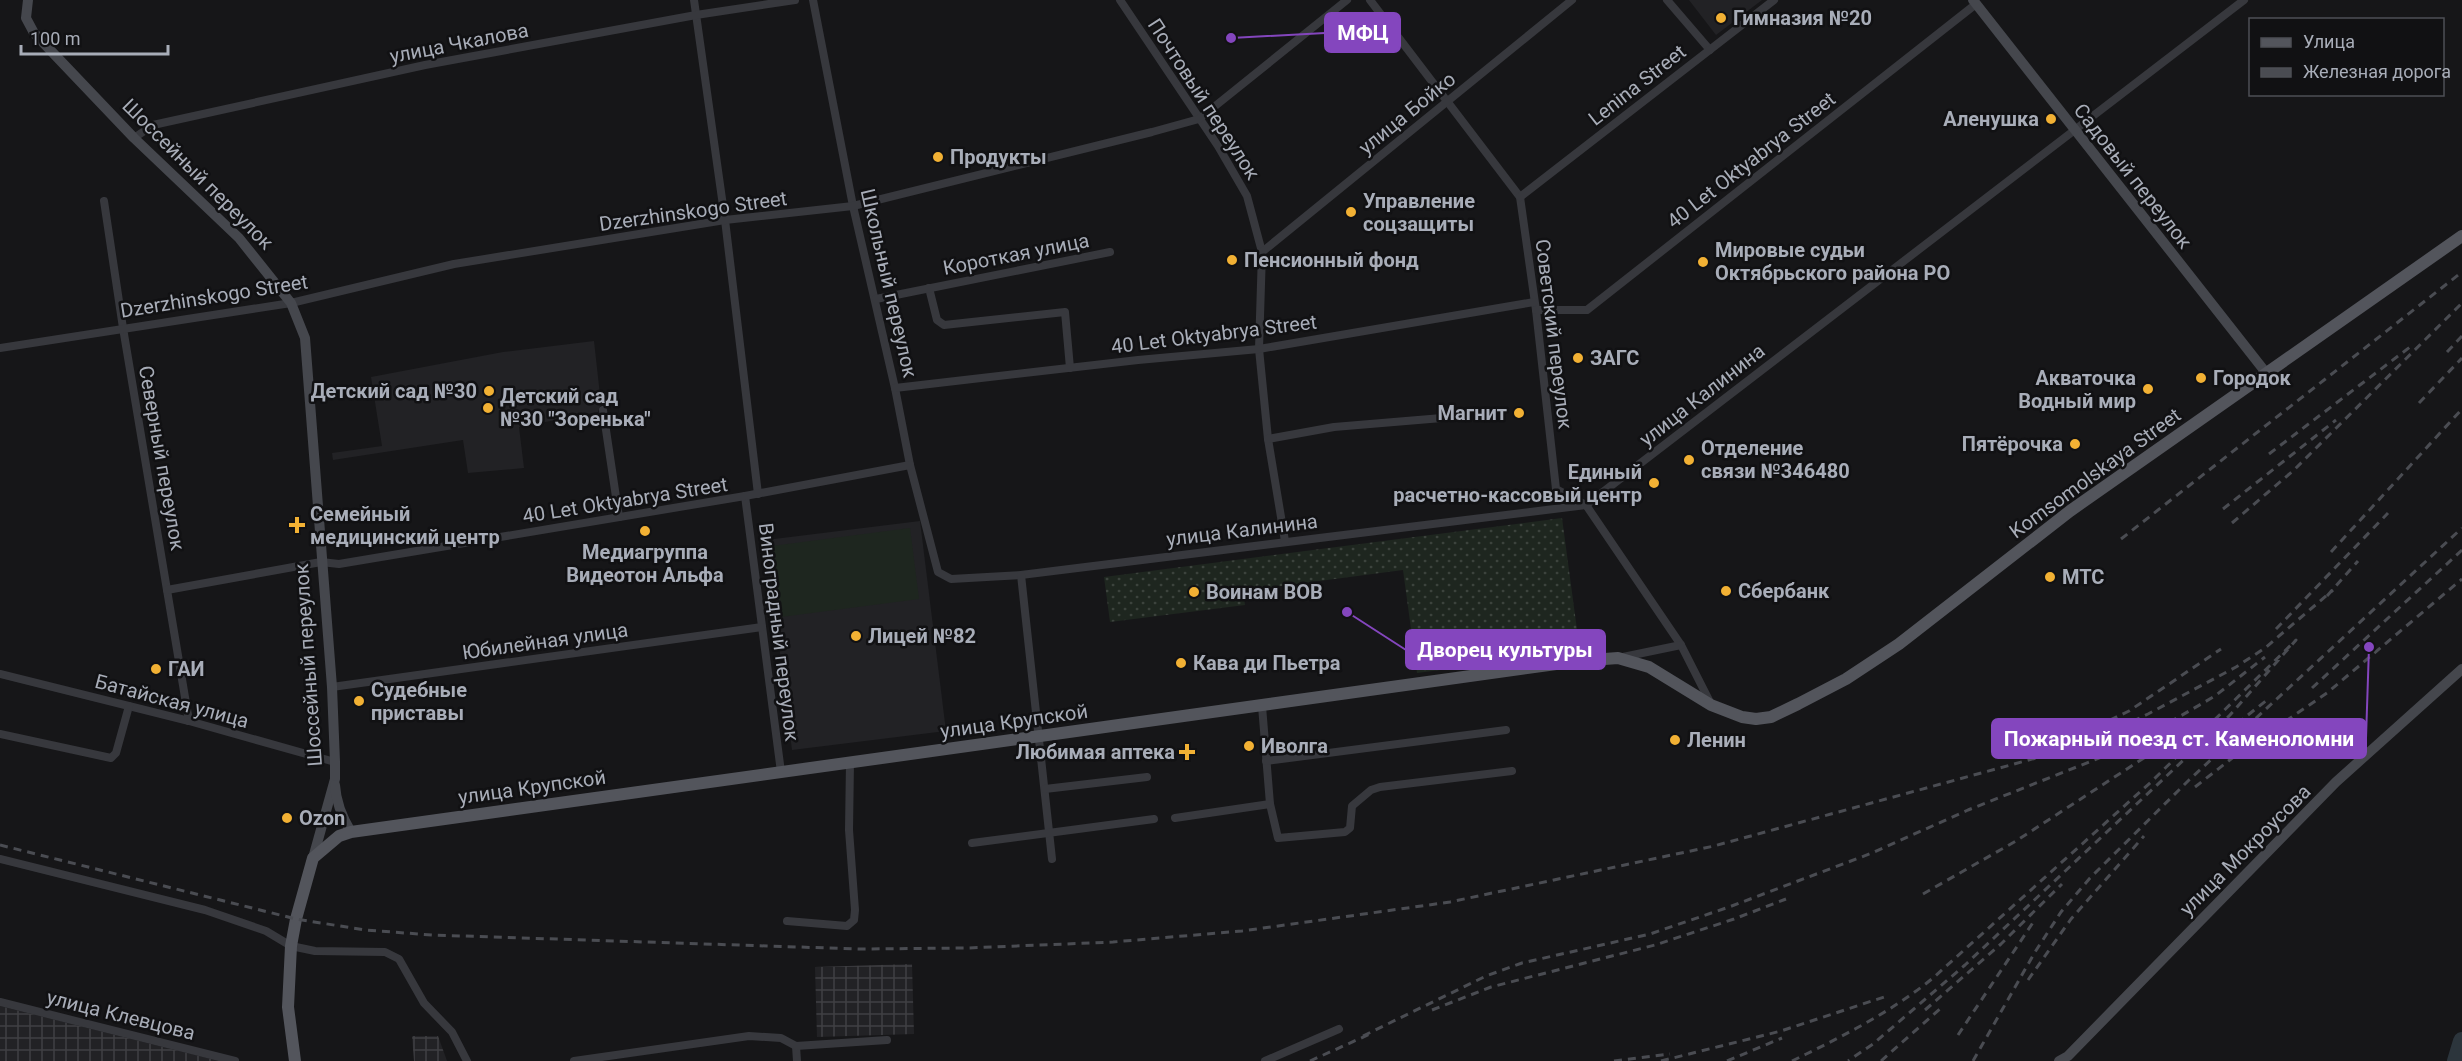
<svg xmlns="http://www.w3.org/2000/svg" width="2462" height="1061" font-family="Roboto,sans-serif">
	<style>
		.built { fill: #222225 }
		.industrial { fill: url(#industrial-grid) }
		.grass { fill: url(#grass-dots) }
		.garden { fill: #1e261f }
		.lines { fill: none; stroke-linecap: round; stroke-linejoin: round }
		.river { stroke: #2c353c; stroke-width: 18 }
		.street { stroke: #37383d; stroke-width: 8 }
		.secondary { stroke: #45474d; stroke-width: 10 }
		.primary { stroke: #53555c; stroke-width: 12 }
		.rail { stroke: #4a4c52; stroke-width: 3; stroke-dasharray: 8 6; stroke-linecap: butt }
		.poi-dot { fill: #f2b134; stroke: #111113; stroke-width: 2 }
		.labels { text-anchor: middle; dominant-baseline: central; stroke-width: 5; stroke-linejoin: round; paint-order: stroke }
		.poi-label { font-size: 20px; font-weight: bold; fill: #a8adb8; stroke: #111113; text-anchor: start }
		.street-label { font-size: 20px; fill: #a8adb8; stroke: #111113 }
		.leader { fill: none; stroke: #8446be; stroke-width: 2 }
		.callout-dot { fill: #8446be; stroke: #111113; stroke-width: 2 }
		.callout { fill: #8446be; stroke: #8446be; stroke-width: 2 }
		.callout-label { font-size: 21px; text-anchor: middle; font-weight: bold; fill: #fff }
	</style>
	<defs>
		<pattern id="industrial-grid" width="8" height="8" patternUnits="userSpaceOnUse" patternTransform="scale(1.5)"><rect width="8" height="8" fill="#222225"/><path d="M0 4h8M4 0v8" fill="none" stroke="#3f3f43"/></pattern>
		<pattern id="grass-dots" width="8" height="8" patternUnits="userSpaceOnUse" patternTransform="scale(1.5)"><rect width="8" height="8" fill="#1e261f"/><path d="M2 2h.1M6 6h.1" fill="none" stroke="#3c433d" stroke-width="1.8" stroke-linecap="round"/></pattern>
	</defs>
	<rect width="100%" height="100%" fill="#161618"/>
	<g class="built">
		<path d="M1689,0H1762L1716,35Z"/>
		<path d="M594,341L601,404L598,412L519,427L524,468L468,473L463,440L333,460L332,453L382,446L371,377L503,352Z"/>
		<path d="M920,521L946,731L792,750L766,540Z"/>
	</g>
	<g class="industrial">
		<path d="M912,964L914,1034L817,1037L815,967Z"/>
		<path d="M0,1006L219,1061H0Z"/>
		<path d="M412,1036H438L447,1061H414Z"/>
	</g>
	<path class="grass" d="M1562,518L1580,652L1417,673L1403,570L1243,591L1245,605L1110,622L1104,577Z"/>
	<path class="garden" d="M910,528L919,599L781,617L772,546Z"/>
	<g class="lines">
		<path class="river" d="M2456,1061L2462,1041"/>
		<g class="street">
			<path d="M694,0L725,220L758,494"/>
			<path d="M813,0L853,206L895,388L910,465L938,572L951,579L1021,575L1586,505L2244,0"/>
			<path d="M1120,0L1218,146L1247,196L1262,252L1259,349L1268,439L1285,541"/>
			<path d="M1370,0L1520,197L1536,310L1556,489L1586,505L1681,645L1710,702"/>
			<path d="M1667,0L1710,50"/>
			<path d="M134,138L153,125L425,65L696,15L795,0"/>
			<path d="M1520,197L1774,0"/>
			<path d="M104,201L123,328L189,721"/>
			<path d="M1262,252L1572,0"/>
			<path d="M929,288L937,320L944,325L1065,312L1070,368"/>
			<path d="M876,299L1110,252"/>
			<path d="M1536,310H1587L1976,4"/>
			<path d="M0,348L291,303L454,264L725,220L853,206L1152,132L1199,119L1347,0"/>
			<path d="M895,388L1138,360L1259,349L1534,302"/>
			<path d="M603,410L619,517"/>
			<path d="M1268,439L1334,427L1454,417"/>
			<path d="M745,496L781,772"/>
			<path d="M1021,575L1052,859"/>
			<path d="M167,590L321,562L339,564L745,496L910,465"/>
			<path d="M1623,657L1681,645"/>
			<path d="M0,674L189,721L335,762"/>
			<path d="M332,687L762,627"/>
			<path d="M1262,706L1270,804L1278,838L1345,832L1350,828L1352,806L1371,790L1380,787L1512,771"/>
			<path d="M0,734L111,758L116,753L129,706"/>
			<path d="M1266,761L1506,730"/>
			<path d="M1045,789L1147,777"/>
			<path d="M1175,818L1270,804"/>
			<path d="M972,843L1154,819"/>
			<path d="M0,859L205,910L266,931L291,946L315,951L385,952L399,959L424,1003L452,1032L467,1061"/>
			<path d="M787,921L847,926L854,920L855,910L849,830L850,762"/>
			<path d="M0,1002L235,1061"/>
			<path d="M796,1046L797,1061"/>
			<path d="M574,1061L749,1036L781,1038L796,1046L887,1040"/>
			<path d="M1265,1061L1339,1029"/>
		</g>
		<g class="secondary">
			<path d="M28,0L26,18L34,33L134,138L239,238L291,303L305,338L332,687L335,762V779L313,858"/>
			<path d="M1973,0L2267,374"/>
			<path d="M335,785C336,803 342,817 351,832"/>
			<path d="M2059,1061L2068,1056L2336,782L2462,669"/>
		</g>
		<path class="primary" d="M295,1061L288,1007L291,946L296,919L313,858L339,836L351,832L1578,661L1618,658L1649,667L1711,705L1742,717L1756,719L1771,717L1798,704L1846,679L1899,644L2070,511L2462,236"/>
		<g class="rail">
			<path d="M2447,352L2462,336"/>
			<path d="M2419,403L2462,358"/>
			<path d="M2269,454L2410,347"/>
			<path d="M2223,509L2336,420"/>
			<path d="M2232,523L2294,470L2462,303"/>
			<path d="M2121,539L2462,272"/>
			<path d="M2331,552L2462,409"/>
			<path d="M2327,596L2358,561"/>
			<path d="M2276,629L2388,513"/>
			<path d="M2312,688L2462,550"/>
			<path d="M2072,738L2129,711L2221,649"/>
			<path d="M2215,741L2267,700"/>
			<path d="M2195,787L2240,752L2327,693L2462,579"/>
			<path d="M0,845L296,919L365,930L432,935L859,949L968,948L1113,942L1242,931L1450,902L1714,846L2058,752L2104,735L2148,714L2236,667L2265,648L2333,590"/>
			<path d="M1923,894L2016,841L2190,728"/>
			<path d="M2028,980L2071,919L2144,836"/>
			<path d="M1432,1010L1491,987L1655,945L1734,919L1786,899"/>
			<path d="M1925,1010L2001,944L2062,884"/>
			<path d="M1958,1035L2034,921"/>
			<path d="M1363,1036L1486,976L1522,963L1650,934L1729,907L1872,853L1968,810L2127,747L2215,696L2265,657"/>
			<path d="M1310,1061L1370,1034"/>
			<path d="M1614,1061L1670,1054"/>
			<path d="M1661,1061L1781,1031L1884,997"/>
			<path d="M1727,1061L1782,1038"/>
			<path d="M1792,1061C1841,1037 1890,1013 1933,978L2151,782L2296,640L2230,715L2206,739L1965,965L1873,1044L1848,1061"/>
			<path d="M1881,1061L1941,1008"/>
			<path d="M1973,1061L2035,952L2061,912L2090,878L2189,780L2462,528"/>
		</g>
	</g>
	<g class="poi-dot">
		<circle cx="1721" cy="18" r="6"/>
		<circle cx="2051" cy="119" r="6"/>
		<circle cx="938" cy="157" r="6"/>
		<circle cx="1351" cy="212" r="6"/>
		<circle cx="1232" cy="260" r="6"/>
		<circle cx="1703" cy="262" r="6"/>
		<circle cx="1578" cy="358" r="6"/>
		<circle cx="2201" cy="378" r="6"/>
		<circle cx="2148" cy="389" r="6"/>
		<circle cx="489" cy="391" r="6"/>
		<circle cx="488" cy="408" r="6"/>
		<circle cx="1519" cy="413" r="6"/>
		<circle cx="2075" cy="444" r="6"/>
		<circle cx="1689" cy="460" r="6"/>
		<circle cx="1654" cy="483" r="6"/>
		<path d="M294 516h6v6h6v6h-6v6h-6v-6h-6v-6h6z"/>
		<circle cx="645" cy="531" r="6"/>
		<circle cx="2050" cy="577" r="6"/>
		<circle cx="1726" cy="591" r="6"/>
		<circle cx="1194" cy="592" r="6"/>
		<circle cx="856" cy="636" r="6"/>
		<circle cx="1181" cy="663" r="6"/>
		<circle cx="156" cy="669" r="6"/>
		<circle cx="359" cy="701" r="6"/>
		<circle cx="1675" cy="740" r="6"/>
		<circle cx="1249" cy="746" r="6"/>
		<path d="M1184 743h6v6h6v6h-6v6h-6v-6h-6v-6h6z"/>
		<circle cx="287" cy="818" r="6"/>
	</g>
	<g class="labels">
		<g class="poi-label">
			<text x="1733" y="18">Гимназия №20</text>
			<text x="2039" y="119" text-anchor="end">Аленушка</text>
			<text x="950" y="157">Продукты</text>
			<text x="1363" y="201">Управление<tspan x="1363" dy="23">соцзащиты</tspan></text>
			<text x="1715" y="250">Мировые судьи<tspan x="1715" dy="23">Октябрьского района РО</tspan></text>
			<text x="1244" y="260">Пенсионный фонд</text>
			<text x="1590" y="358">ЗАГС</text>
			<text x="2136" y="378" text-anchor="end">Акваточка<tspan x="2136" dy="23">Водный мир</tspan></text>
			<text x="2213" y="378">Городок</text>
			<text x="477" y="391" text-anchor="end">Детский сад №30</text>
			<text x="500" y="396">Детский сад<tspan x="500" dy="23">№30 "Зоренька"</tspan></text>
			<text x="1507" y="413" text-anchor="end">Магнит</text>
			<text x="2063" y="444" text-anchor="end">Пятёрочка</text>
			<text x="1701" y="448">Отделение<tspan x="1701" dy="23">связи №346480</tspan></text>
			<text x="1642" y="472" text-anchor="end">Единый<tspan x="1642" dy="23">расчетно-кассовый центр</tspan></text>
			<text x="310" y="514">Семейный<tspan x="310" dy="23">медицинский центр</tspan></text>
			<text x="645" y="552" text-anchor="middle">Медиагруппа<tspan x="645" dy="23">Видеотон Альфа</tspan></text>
			<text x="2062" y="577">МТС</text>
			<text x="1738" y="591">Сбербанк</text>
			<text x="1206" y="592">Воинам ВОВ</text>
			<text x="868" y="636">Лицей №82</text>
			<text x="1193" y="663">Кава ди Пьетра</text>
			<text x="168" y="669">ГАИ</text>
			<text x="371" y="690">Судебные<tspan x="371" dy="23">приставы</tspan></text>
			<text x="1687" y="740">Ленин</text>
			<text x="1261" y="746">Иволга</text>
			<text x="1175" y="752" text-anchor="end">Любимая аптека</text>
			<text x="299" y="818">Ozon</text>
		</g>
		<g class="street-label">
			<text transform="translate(459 43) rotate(-11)">улица Чкалова</text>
			<text transform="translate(1637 85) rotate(-38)">Lenina Street</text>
			<text transform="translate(1204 99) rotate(57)">Почтовый переулок</text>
			<text transform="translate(1407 113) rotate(-39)">улица Бойко</text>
			<text transform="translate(1751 160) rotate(-38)">40 Let Oktyabrya Street</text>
			<text transform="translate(198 174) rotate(45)">Шоссейный переулок</text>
			<text transform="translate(2133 176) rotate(52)">Садовый переулок</text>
			<text transform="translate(693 211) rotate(-8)">Dzerzhinskogo Street</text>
			<text transform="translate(1016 254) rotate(-11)">Короткая улица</text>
			<text transform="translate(889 283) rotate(77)">Школьный переулок</text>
			<text transform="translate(214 296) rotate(-9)">Dzerzhinskogo Street</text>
			<text transform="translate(1214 334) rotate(-7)">40 Let Oktyabrya Street</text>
			<text transform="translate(1554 334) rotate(83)">Советский переулок</text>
			<text transform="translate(1702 395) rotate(-38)">улица Калинина</text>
			<text transform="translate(162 458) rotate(80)">Северный переулок</text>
			<text transform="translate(2095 473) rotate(-36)">Komsomolskaya Street</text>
			<text transform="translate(625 500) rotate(-9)">40 Let Oktyabrya Street</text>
			<text transform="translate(1242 530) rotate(-7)">улица Калинина</text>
			<text transform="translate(779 632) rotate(83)">Виноградный переулок</text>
			<text transform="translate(545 641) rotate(-8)">Юбилейная улица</text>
			<text transform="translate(308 665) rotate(-94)">Шоссейный переулок</text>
			<text transform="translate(172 701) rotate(15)">Батайская улица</text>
			<text transform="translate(1014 721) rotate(-8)">улица Крупской</text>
			<text transform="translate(532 787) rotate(-8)">улица Крупской</text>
			<text transform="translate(2245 850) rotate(-45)">улица Мокроусова</text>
			<text transform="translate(121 1015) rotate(14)">улица Клевцова</text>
		</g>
	</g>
	<path class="leader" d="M1231 38L1325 33M1347 612L1406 650M2369 647L2366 738"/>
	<g class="callout-dot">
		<circle cx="1231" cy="38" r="6"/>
		<circle cx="1347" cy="612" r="6"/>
		<circle cx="2369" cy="647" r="6"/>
	</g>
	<g class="callout">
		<rect x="1325" y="13" width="75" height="39" rx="6"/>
		<rect x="1406" y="630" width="199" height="39" rx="6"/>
		<rect x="1992" y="719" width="374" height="39" rx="6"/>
	</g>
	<g class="callout-label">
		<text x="1363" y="40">МФЦ</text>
		<text x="1505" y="657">Дворец культуры</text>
		<text x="2179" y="746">Пожарный поезд ст. Каменоломни</text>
	</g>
	<rect x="2249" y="18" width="195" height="78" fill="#111113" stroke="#4d4f55" stroke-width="1.5"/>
	<rect x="2261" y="38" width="30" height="9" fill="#53555c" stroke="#4d4f55" stroke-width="1.5"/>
	<text x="2303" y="48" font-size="18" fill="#a8adb8">Улица</text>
	<rect x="2261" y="68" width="30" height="9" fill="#4a4c52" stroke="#4d4f55" stroke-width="1.5"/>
	<text x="2303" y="78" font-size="18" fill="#a8adb8">Железная дорога</text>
	<path d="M21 45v9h147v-9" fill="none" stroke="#a8adb8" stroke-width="3"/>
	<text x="30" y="45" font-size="18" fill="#a8adb8" stroke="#111113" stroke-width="4.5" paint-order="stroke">100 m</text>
</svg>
